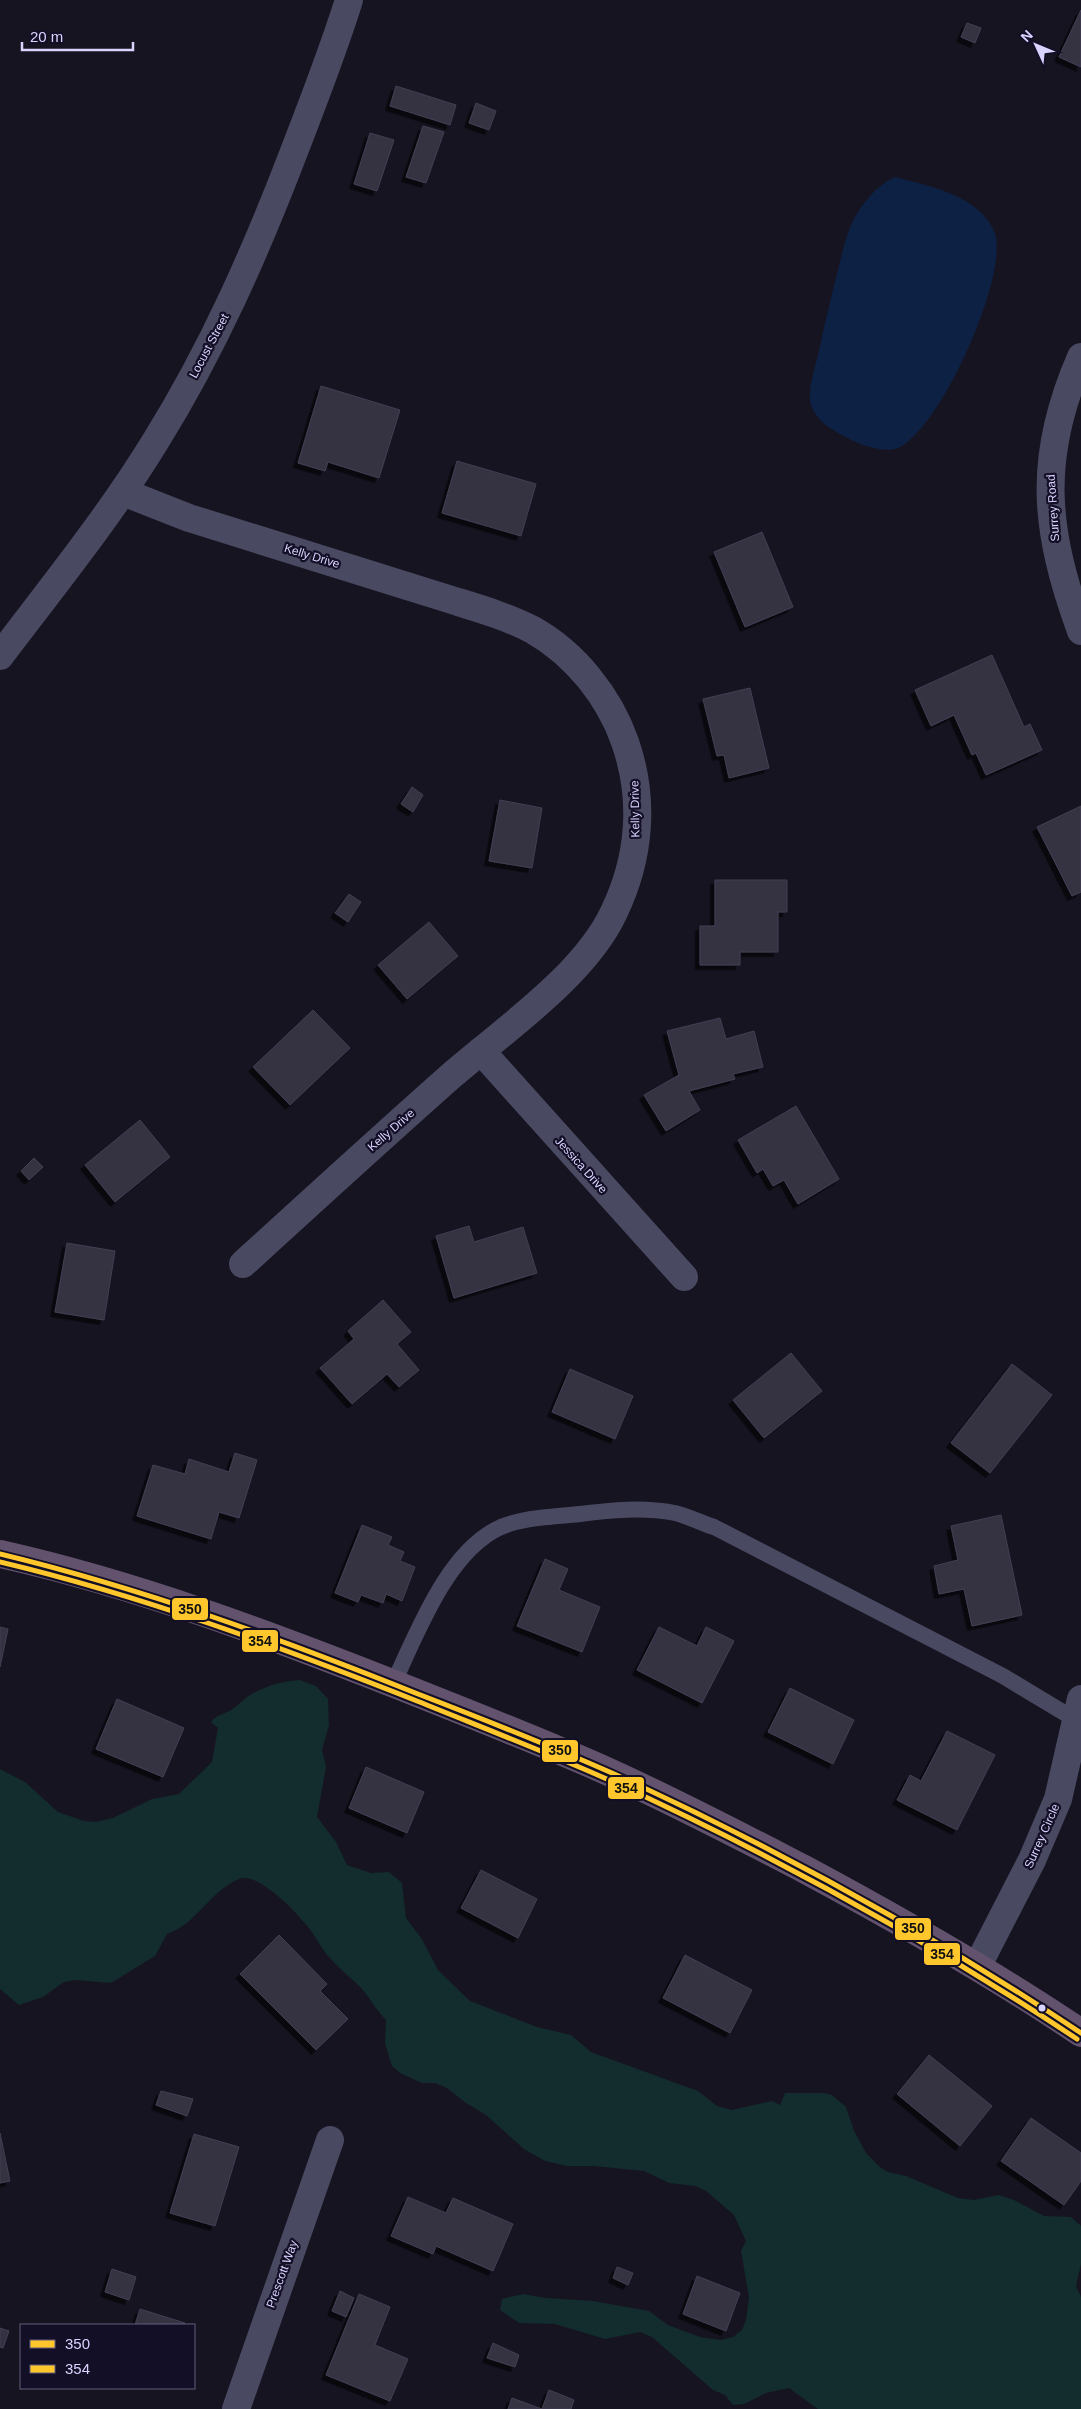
<svg xmlns="http://www.w3.org/2000/svg" width="1081" height="2409" font-family="Helvetica,sans-serif">
	<style>
		.green { fill: #132c2d }
		.water { fill: #0d2144 }
		.building { fill: #343243; stroke: #433f54; filter: url(#shadow) }
		.lines { fill: none; stroke-linecap: round; stroke-linejoin: round }
		.service { stroke: #4a4962; stroke-width: 16 }
		.minor { stroke: #4a4962; stroke-width: 28 }
		.trunk { stroke: #62526e; stroke-width: 28 }
		.bus-1-casing { stroke: #130f26; stroke-width: 9 }
		.bus-2-casing { stroke: #130f26; stroke-width: 9 }
		.bus-1 { stroke: #ffc72c; stroke-width: 5 }
		.bus-2 { stroke: #ffc72c; stroke-width: 5 }
		.bus-dot { fill: #d9d4ff; stroke: #130f26; stroke-width: 2 }
		.labels { text-anchor: middle; dominant-baseline: central; stroke-width: 4.5; stroke-linejoin: round; paint-order: stroke }
		.street-label { font-size: 12px; fill: #d9d4ff; stroke: #130f26 }
		.line-badge { stroke: #130f26; stroke-width: 2 }
		.pale-badge-label { font-size: 14px; text-anchor: middle; font-weight: bold; fill: #111 }
	</style>
	<defs>
		<filter id="shadow"><feDropShadow dx="-4.5" dy="4.5" stdDeviation="0" flood-color="#0009"/></filter>
	</defs>
	<rect width="100%" height="100%" fill="#161421"/>
	<path class="green" d="M300,1680L316,1686L328,1699L329,1725L322,1750L326,1767L317,1817L336,1842L347,1865L371,1873L389,1872L402,1883L406,1918L422,1939L438,1970L470,2001L537,2027L571,2035L591,2052L698,2091L717,2106L732,2110L772,2101L780,2105L785,2093H824L832,2095L846,2107L854,2131L866,2153L880,2167L888,2172L906,2176L958,2198L974,2200L999,2195L1014,2200L1044,2216L1071,2217L1081,2226V2264L1076,2286L1081,2297V2409H818L789,2388L766,2393L744,2404L733,2405L725,2395L713,2390L652,2337L640,2332L605,2339L555,2324L519,2323L500,2310L502,2299L523,2294L546,2298L593,2301L649,2311L668,2325L700,2337L721,2340L733,2337L742,2330L746,2320L749,2297L741,2251L746,2241L734,2215L706,2191L695,2186L669,2183L644,2171L594,2166H567L545,2161L524,2149L486,2115L466,2103L447,2088L435,2083H422L400,2073L392,2066L385,2043L386,2020C377,2011 371,2000 363,1990C353,1979 340,1970 330,1958C321,1949 316,1936 308,1927C297,1913 258,1871 239,1879C210,1891 197,1924 167,1934L155,1956L111,1983L76,1980L64,1982L43,1997L19,2005L0,1989V1769L25,1782L58,1812L84,1821L95,1822L113,1818L152,1799L179,1794L212,1762L218,1728L211,1722C217,1714 223,1715 231,1710C238,1706 243,1699 250,1695C265,1686 283,1681 300,1680Z"/>
	<path class="water" d="M895,177C929,186 978,195 994,231C1012,271 937,438 895,449C883,452 861,445 851,440C839,433 822,426 815,413C812,408 809,401 810,395C810,382 815,368 818,355C824,326 831,298 838,270C842,255 845,238 852,223C861,205 875,186 895,177Z"/>
	<g class="building">
		<path d="M1081,10V67L1059,57Z"/>
		<path d="M967,23L981,28L975,43L961,37Z"/>
		<path d="M396,86L456,105L450,125L390,106Z"/>
		<path d="M476,103L496,111L489,130L469,123Z"/>
		<path d="M423,126L444,132L426,183L406,177Z"/>
		<path d="M370,133L394,140L377,191L354,184Z"/>
		<path d="M321,386L400,410L379,478L328,462L325,471L298,463Z"/>
		<path d="M457,461L536,484L521,536L442,513Z"/>
		<path d="M762,532L793,607L745,627L714,552Z"/>
		<path d="M992,655L1024,727L1030,724L1042,750L986,775L976,753L972,755L954,715L931,726L915,690Z"/>
		<path d="M750,688L769,768L729,778L724,755L717,756L703,699Z"/>
		<path d="M412,787L423,795L413,812L401,804Z"/>
		<path d="M500,800L542,808L532,868L489,861Z"/>
		<path d="M1081,806V892L1072,896L1037,827Z"/>
		<path d="M715,880H787V912H778V952H740V965H700V926H715Z"/>
		<path d="M349,894L361,902L348,922L335,913Z"/>
		<path d="M429,922L458,956L407,999L378,965Z"/>
		<path d="M313,1010L350,1048L290,1105L253,1067Z"/>
		<path d="M720,1018L726,1039L754,1031L763,1067L733,1074L735,1079L689,1091L700,1110L666,1131L644,1095L679,1075L667,1031Z"/>
		<path d="M796,1106L839,1179L798,1204L784,1180L773,1186L763,1169L757,1173L738,1140Z"/>
		<path d="M140,1120L170,1157L115,1202L85,1165Z"/>
		<path d="M34,1158L43,1167L29,1180L21,1171Z"/>
		<path d="M469,1226L474,1242L523,1227L537,1273L454,1298L436,1236Z"/>
		<path d="M67,1243L115,1251L104,1320L55,1312Z"/>
		<path d="M383,1300L411,1332L397,1344L419,1370L399,1387L387,1374L352,1404L320,1368L354,1339L348,1331Z"/>
		<path d="M791,1353L822,1391L764,1438L733,1400Z"/>
		<path d="M1012,1364L1052,1395L990,1473L951,1443Z"/>
		<path d="M570,1369L633,1396L615,1439L552,1412Z"/>
		<path d="M235,1453L257,1460L239,1518L219,1512L211,1539L137,1516L153,1465L185,1474L189,1459L229,1472Z"/>
		<path d="M1001,1515L1022,1615L972,1626L964,1589L939,1594L934,1566L958,1560L951,1526Z"/>
		<path d="M362,1525L392,1537L388,1545L404,1552L400,1561L415,1567L402,1601L386,1594L383,1603L361,1595L358,1602L335,1593Z"/>
		<path d="M545,1559L568,1569L559,1590L600,1607L582,1652L517,1626Z"/>
		<path d="M0,1627L8,1629L0,1667Z"/>
		<path d="M659,1627L697,1646L706,1627L734,1641L702,1703L637,1670Z"/>
		<path d="M790,1688L854,1720L833,1764L768,1732Z"/>
		<path d="M117,1699L184,1728L163,1777L96,1749Z"/>
		<path d="M947,1731L995,1755L957,1830L897,1800L910,1775L921,1781Z"/>
		<path d="M366,1767L424,1792L407,1833L349,1808Z"/>
		<path d="M481,1870L537,1899L518,1938L461,1908Z"/>
		<path d="M279,1935L327,1984L320,1991L348,2019L316,2050L240,1974Z"/>
		<path d="M685,1955L752,1990L730,2033L663,1998Z"/>
		<path d="M929,2055L992,2106L960,2146L897,2094Z"/>
		<path d="M161,2091L193,2099L187,2116L156,2105Z"/>
		<path d="M1031,2118L1081,2153V2181L1064,2205L1001,2161Z"/>
		<path d="M0,2133L10,2181L0,2183Z"/>
		<path d="M194,2134L239,2147L215,2226L170,2213Z"/>
		<path d="M408,2197L446,2213L453,2198L513,2224L493,2271L436,2246L433,2254L391,2236Z"/>
		<path d="M617,2267L633,2273L628,2285L613,2278Z"/>
		<path d="M112,2269L136,2277L129,2300L105,2292Z"/>
		<path d="M697,2276L740,2293L726,2331L683,2314Z"/>
		<path d="M340,2291L354,2298L346,2317L332,2311Z"/>
		<path d="M359,2294L390,2307L375,2345L408,2359L390,2401L326,2375Z"/>
		<path d="M140,2309L185,2323L184,2325H135Z"/>
		<path d="M0,2328L9,2331L3,2348L0,2347Z"/>
		<path d="M493,2343L519,2355L515,2367L487,2358Z"/>
		<path d="M549,2390L574,2400L571,2409H542Z"/>
		<path d="M512,2398L542,2409H508Z"/>
	</g>
	<g class="lines">
		<path class="service" d="M393,1684C417,1634 447,1551 501,1527C525,1517 554,1517 580,1514C611,1510 643,1507 675,1513C688,1516 701,1523 714,1527L1003,1676L1076,1720"/>
		<g class="minor">
			<path d="M1081,357C1037,458 1044,529 1081,631"/>
			<path d="M123,492L189,518L455,601C481,609 508,617 533,630C575,654 609,696 625,742C645,799 640,858 614,912C585,975 504,1030 452,1075C382,1137 312,1201 243,1264"/>
			<path d="M0,656C53,586 109,517 155,442C213,349 256,251 295,149C314,100 333,51 349,0"/>
			<path d="M481,1051L684,1277"/>
			<path d="M978,1965L1032,1860L1058,1799L1081,1699"/>
			<path d="M236,2409L330,2140"/>
		</g>
		<path class="trunk" d="M0,1554C138,1585 270,1635 402,1687C472,1715 542,1742 611,1773C677,1803 740,1836 804,1869C899,1920 991,1972 1081,2033"/>
		<defs>
			<path id="bus-1" d="M0,1554C144,1589 281,1639 418,1694C483,1719 548,1745 612,1773C774,1847 932,1934 1081,2033"/>
			<path id="bus-2" d="M0,1562C143,1596 280,1647 417,1701C481,1727 546,1752 609,1780C771,1854 929,1941 1077,2039"/>
		</defs>
		<use href="#bus-1" class="bus-1-casing"/>
		<use href="#bus-2" class="bus-2-casing"/>
		<use href="#bus-1" class="bus-1"/>
		<use href="#bus-2" class="bus-2"/>
	</g>
	<circle class="bus-dot" cx="1042" cy="2008" r="4.5"/>
	<g class="labels">
		<g class="street-label">
			<text transform="translate(209 346) rotate(-62)">Locust Street</text>
			<text transform="translate(1053 508) rotate(-94)">Surrey Road</text>
			<text transform="translate(312 556) rotate(17)">Kelly Drive</text>
			<text transform="translate(635 809) rotate(-91)">Kelly Drive</text>
			<text transform="translate(391 1130) rotate(-41)">Kelly Drive</text>
			<text transform="translate(581 1165) rotate(48)">Jessica Drive</text>
			<text transform="translate(1042 1836) rotate(-66)">Surrey Circle</text>
			<text transform="translate(282 2274) rotate(-70)">Prescott Way</text>
		</g>
	</g>
	<g class="line-badge">
		<rect x="171" y="1597" width="38" height="24" rx="5" fill="#ffc72c"/>
		<rect x="241" y="1629" width="38" height="24" rx="5" fill="#ffc72c"/>
		<rect x="541" y="1739" width="38" height="24" rx="5" fill="#ffc72c"/>
		<rect x="607" y="1776" width="38" height="24" rx="5" fill="#ffc72c"/>
		<rect x="894" y="1917" width="38" height="24" rx="5" fill="#ffc72c"/>
		<rect x="923" y="1942" width="38" height="24" rx="5" fill="#ffc72c"/>
	</g>
	<g class="pale-badge-label">
		<text x="190" y="1614">350</text>
		<text x="260" y="1646">354</text>
		<text x="560" y="1755">350</text>
		<text x="626" y="1793">354</text>
		<text x="913" y="1933">350</text>
		<text x="942" y="1959">354</text>
	</g>
	<rect x="20" y="2324" width="175" height="65" fill="#130f26" stroke="#625e7d"/>
	<rect x="30" y="2340" width="25" height="8" fill="#ffc72c" stroke="#625e7d"/>
	<text x="65" y="2349" font-size="15" fill="#d9d4ff">350</text>
	<rect x="30" y="2365" width="25" height="8" fill="#ffc72c" stroke="#625e7d"/>
	<text x="65" y="2374" font-size="15" fill="#d9d4ff">354</text>
	<g transform="translate(1036 45) rotate(314)" stroke="#130f26" stroke-width="4" paint-order="stroke">
	<path d="M0-4L9 19L0 12L-9 19Z" fill="#d9d4ff"/>
	<text y="-8" font-size="14" font-weight="bold" text-anchor="middle" fill="#d9d4ff">N</text>
	</g>
	<path d="M22 42v8h111v-8" fill="none" stroke="#d9d4ff" stroke-width="2.5"/>
	<text x="30" y="42" font-size="15" fill="#d9d4ff" stroke="#130f26" stroke-width="4" paint-order="stroke">20 m</text>
</svg>
